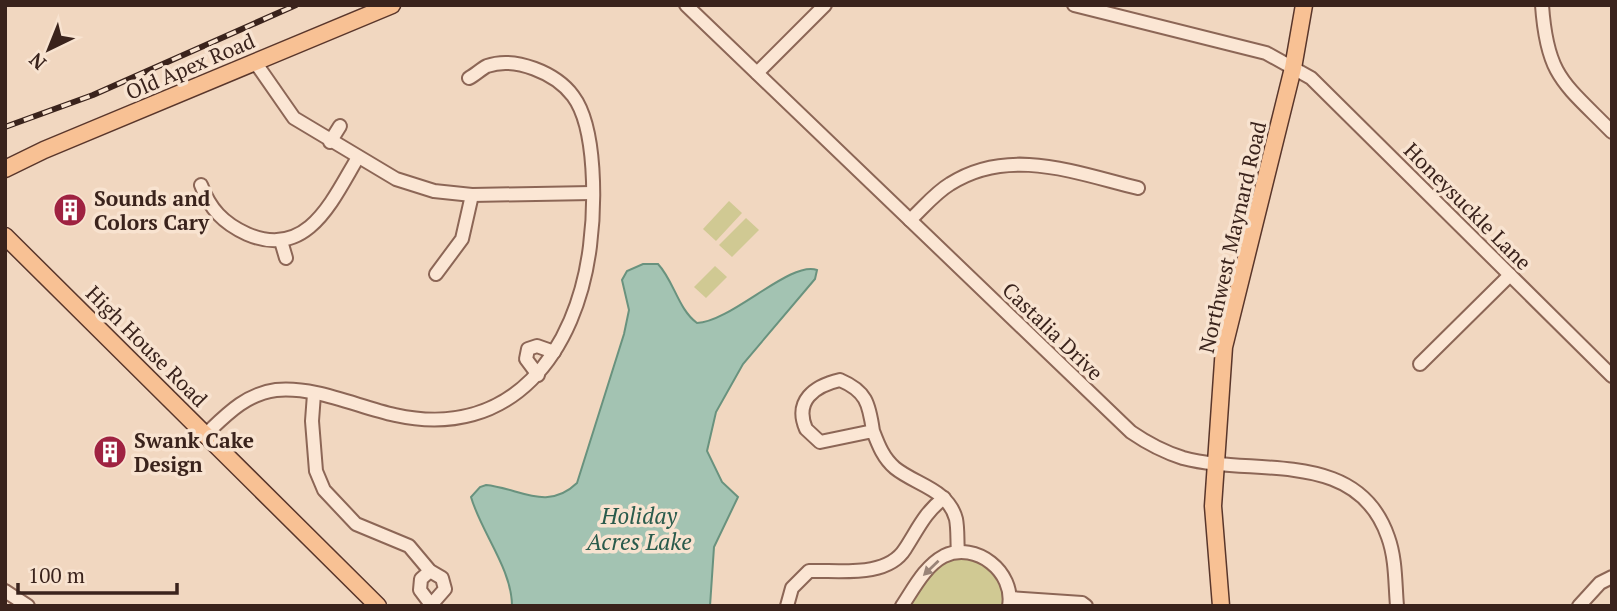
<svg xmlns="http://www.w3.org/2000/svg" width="1617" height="611" font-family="'PT Serif',serif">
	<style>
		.green { fill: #d0c993 }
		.water { fill: #a3c3b2; stroke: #69927e; stroke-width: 2 }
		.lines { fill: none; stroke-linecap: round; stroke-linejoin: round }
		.minor-casing { stroke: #8c6656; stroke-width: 16 }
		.major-casing { stroke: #59362b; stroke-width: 19 }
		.minor { stroke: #fbe6d4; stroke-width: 12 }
		.major { stroke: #f8c194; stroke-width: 16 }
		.rail-casing { stroke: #3a231c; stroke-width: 6 }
		.rail { stroke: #f8e3d0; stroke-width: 3.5; stroke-dasharray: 10; stroke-linecap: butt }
		.oneway { fill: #9a8478 }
		.labels { text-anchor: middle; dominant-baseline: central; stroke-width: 7; stroke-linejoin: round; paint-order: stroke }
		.street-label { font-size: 21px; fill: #3a231c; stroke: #f8e3d0 }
		.poi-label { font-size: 21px; font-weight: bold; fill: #3a231c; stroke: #f8e3d0; text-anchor: start }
		.water-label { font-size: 23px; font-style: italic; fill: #2a5b4c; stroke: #f8e3d0 }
	</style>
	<rect width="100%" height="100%" fill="#f1d7c0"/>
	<g class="green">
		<path d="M729,201L742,213L716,241L703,229Z"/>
		<path d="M746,218L759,230L732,257L719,245Z"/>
		<path d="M715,266L727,277L706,298L694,287Z"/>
		<path d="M968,556L983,561L1003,581L1005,606H908L941,562Z"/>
	</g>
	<path class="water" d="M643,264H658C674,281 678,309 697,323C731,322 791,260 817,270L815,279L743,364L716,412L707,451L722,482L738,497L714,547L710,606H512C512,569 481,532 471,497L480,487L486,485C519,488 547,512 577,483L624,334L629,310L622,280L627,271Z"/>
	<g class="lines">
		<defs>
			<g id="minor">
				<path d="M686,5L1131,432C1147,443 1164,452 1183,458C1254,477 1357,447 1388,537C1396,559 1395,583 1397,606"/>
				<path d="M1074,5L1266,53L1311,78L1612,376"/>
				<path d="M1542,5C1547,77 1564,83 1612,132"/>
				<path d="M255,62L294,118L396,179L434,191L472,195L592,193"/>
				<path d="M757,73L825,5"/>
				<path d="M330,142L340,126"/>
				<path d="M201,185C210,209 223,223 247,234C307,260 332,201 357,159"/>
				<path d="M910,220C923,208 935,193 950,184C1009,146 1076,173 1138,188"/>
				<path d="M281,241L286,258"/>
				<path d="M436,274L462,239L472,195"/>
				<path d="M1420,364L1510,275"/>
				<path d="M538,375L526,359L528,349L537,346L554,352"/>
				<path d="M314,394L312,421L316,471L324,490L356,524L409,546L430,571L442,578L445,589L431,605"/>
				<path d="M873,431C869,403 866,391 840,380C814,386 794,401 806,429L820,442L873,431C878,444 883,458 895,468C916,485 948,489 956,519C958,529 957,541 958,552"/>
				<path d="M206,434C227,414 246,394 276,390C315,386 358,407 395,415C512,441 577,351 590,246C595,207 597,128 573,96C556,73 515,56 487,66C481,69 475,75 469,78"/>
				<path d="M430,571L421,579L420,590L432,606"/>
				<path d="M5,591L28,606"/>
				<path d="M1010,598L1082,603L1086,606"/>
				<path d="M787,606L792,588L809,571C839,570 887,578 905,549C918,529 925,512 944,498"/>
				<path d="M902,606C914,588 925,566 944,556C976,541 1015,572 1009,606"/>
				<path d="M1579,606L1600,583L1612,577"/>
			</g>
			<g id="major">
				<path d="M5,169L44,150L392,5"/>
				<path d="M5,236L378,606"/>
				<path d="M1221,606L1213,506L1224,347L1293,68L1304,5"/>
			</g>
		</defs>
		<use href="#minor" class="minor-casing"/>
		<use href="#major" class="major-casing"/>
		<use href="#minor" class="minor"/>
		<use href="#major" class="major"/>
		<defs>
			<path id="rail" d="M5,127L93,95L296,5"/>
		</defs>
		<use href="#rail" class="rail-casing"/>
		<use href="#rail" class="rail"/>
	</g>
	<defs><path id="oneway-solid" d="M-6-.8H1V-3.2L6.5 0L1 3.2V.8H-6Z" transform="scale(1.75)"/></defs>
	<use class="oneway" href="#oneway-solid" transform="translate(931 568) rotate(136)"/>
	<defs>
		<symbol id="building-disc" viewBox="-11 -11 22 22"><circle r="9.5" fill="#9f2241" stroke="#f8e3d0"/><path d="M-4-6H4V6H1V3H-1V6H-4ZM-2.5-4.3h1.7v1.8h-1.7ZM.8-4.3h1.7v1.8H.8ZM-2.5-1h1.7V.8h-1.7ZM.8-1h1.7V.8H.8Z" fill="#fff"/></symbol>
	</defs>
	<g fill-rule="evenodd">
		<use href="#building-disc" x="51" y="191" width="38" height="38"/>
		<use href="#building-disc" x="91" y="433" width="38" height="38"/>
	</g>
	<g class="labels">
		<g class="street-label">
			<text transform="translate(190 66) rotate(-23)">Old Apex Road</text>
			<text transform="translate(1468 206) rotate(45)">Honeysuckle Lane</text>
			<text transform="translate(1232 237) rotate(-77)">Northwest Maynard Road</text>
			<text transform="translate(1053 331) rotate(44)">Castalia Drive</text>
			<text transform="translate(147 346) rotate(45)">High House Road</text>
		</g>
		<g class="poi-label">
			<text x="94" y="198">Sounds and<tspan x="94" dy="24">Colors Cary</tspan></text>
			<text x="134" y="440">Swank Cake<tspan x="134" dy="24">Design</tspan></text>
		</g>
		<g class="water-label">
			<text x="639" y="515">Holiday<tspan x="639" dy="26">Acres Lake</tspan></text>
		</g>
	</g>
	<rect width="1617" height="611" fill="none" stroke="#3a231c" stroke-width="14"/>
	<g transform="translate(49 49) rotate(223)" stroke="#f8e3d0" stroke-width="5" paint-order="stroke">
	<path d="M0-5L12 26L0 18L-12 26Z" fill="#3a231c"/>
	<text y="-10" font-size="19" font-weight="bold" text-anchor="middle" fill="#3a231c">N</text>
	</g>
	<path d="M18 583v10h159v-10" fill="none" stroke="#3a231c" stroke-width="3.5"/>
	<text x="28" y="583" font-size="21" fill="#3a231c" stroke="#f8e3d0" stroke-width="5" paint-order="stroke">100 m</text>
</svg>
